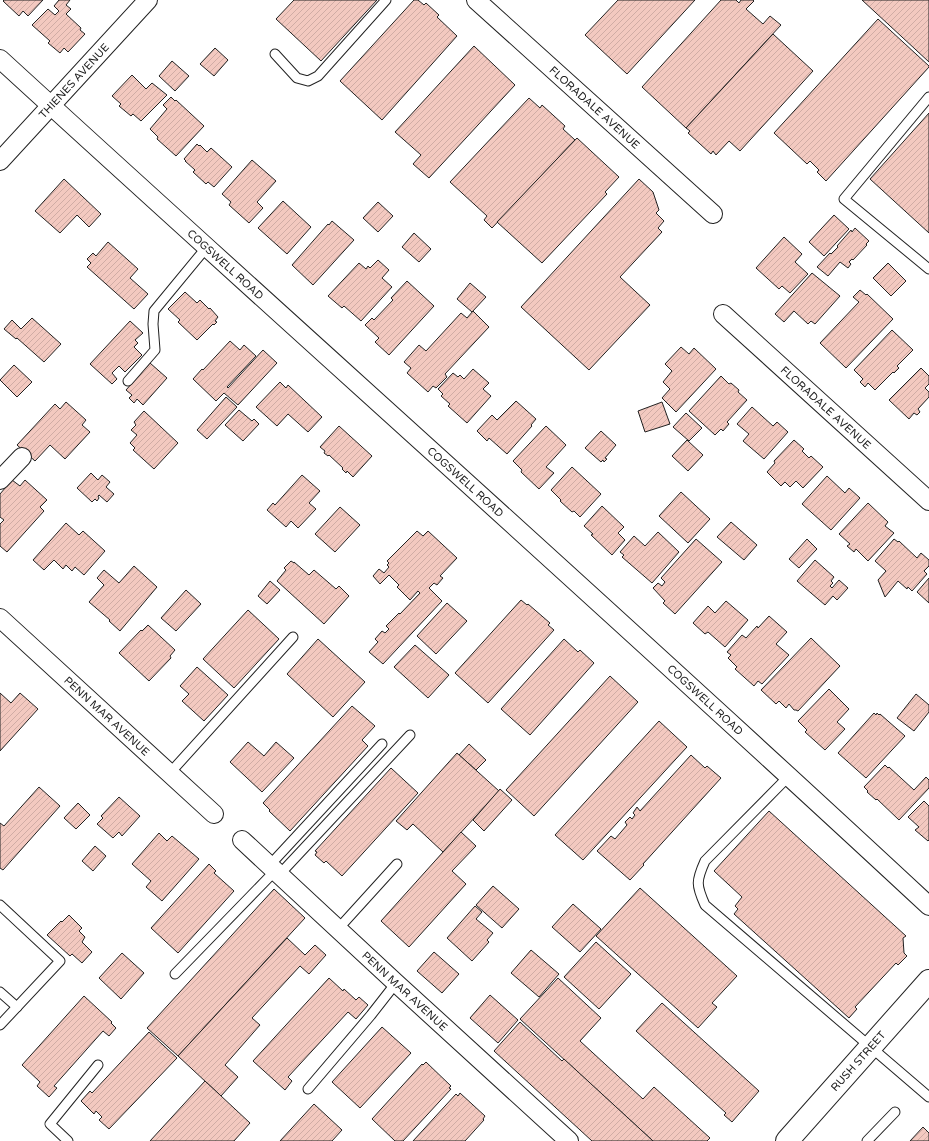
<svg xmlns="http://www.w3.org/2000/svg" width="929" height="1141" font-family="'Varela Round',sans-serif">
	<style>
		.building { fill: url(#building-hatch); stroke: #222 }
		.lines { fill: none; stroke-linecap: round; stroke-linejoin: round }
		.lane-casing { stroke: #222; stroke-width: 11 }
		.street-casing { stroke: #222; stroke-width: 20 }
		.secondary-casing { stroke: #222; stroke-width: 24 }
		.lane { stroke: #fff; stroke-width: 9 }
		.street { stroke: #fff; stroke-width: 18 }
		.secondary { stroke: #fff; stroke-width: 22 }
		.labels { text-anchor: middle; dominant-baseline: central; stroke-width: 3; stroke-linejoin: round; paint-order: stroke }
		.street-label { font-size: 11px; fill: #222; stroke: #fff }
	</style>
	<defs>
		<pattern id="building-hatch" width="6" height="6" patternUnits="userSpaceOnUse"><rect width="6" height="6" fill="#f3c9c0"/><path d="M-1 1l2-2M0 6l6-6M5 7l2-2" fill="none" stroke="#d0aca5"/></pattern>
	</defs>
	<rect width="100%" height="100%" fill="#fff"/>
	<g class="building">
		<path d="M4,0H43L28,16L23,11L19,16L3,1Z"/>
		<path d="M59,0H70L66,5L71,9L66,14L81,28L80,30L85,34L68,52L64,48L60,53L48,43L50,41L32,25L48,9L55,15L59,11L54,6Z"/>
		<path d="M294,0H377L321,61L276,19Z"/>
		<path d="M414,0H418L424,5L426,3L439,15L437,17L457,36L382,120L340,81Z"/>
		<path d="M618,0H695L627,74L585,35Z"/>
		<path d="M721,0H736L739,3L741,0H753L754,1L746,9L763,24L770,16L781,25L686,128L642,87Z"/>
		<path d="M862,0H929V62Z"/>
		<path d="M878,19L929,66V67L826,181L817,172L819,170L810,161L807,164L774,133Z"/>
		<path d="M773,34L813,71L740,151L729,141L716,155L713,151L711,154L688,133L690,131L686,128Z"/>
		<path d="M474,46L515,85L429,178L413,164L421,155L395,132Z"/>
		<path d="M215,48L228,60L214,76L200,64Z"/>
		<path d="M172,61L189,76L175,91L159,76Z"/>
		<path d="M132,75L146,89L152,83L167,95L141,121L133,114L131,116L119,106L121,104L112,96Z"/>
		<path d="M171,97L175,101L176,100L204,126L176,156L157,139L158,137L150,129L167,109L163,105Z"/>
		<path d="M529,98L540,108L542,105L565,126L563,129L575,140L492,228L484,220L487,216L450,182Z"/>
		<path d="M929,113V233L870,179Z"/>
		<path d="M577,138L619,177L605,192L607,194L542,263L497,222Z"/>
		<path d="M197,144L199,146L200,145L207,152L211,148L232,167L214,187L208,182L206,184L193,172L195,170L185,161H186L184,159Z"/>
		<path d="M252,160L276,181L257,202L263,208L249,223L229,205L231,202L222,194Z"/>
		<path d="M64,179L101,214L89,227L77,215L60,233L35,211Z"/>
		<path d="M639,179L653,192L659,210L656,213L664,221L658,228L662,232L620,277L650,305L589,370L521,307Z"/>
		<path d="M283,201L311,227L287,254L258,228Z"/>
		<path d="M378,202L393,216L378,232L363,218Z"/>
		<path d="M834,215L849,229L824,256L809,242Z"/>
		<path d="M332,221L354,240L313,285L292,265L328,224L329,225Z"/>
		<path d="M855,228L869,241L866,244L867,245L853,260L852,259L849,262L851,264L848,268L840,262L828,276L817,267L830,253L831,254L838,247L837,246L851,230L852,232Z"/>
		<path d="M414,233L431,249L419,262L402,247Z"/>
		<path d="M784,237L802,254L795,262L808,274L790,293L782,286L779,289L756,268Z"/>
		<path d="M108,242L138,269L130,278L148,294L134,309L87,267L91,263L87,259L93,253L96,256Z"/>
		<path d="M378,260L389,270L382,278L392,287L361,321L344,306L342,308L328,296L359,263L366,269L368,266L370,268Z"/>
		<path d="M888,263L906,281L891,296L873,278Z"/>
		<path d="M812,273L840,296L815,324L811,321L808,324L794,311L784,322L775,314Z"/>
		<path d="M407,281L434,306L389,355L375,342L379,338L365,325L372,318L374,320L393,300L391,298Z"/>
		<path d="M470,283L486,297L472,312L457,299Z"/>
		<path d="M860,290L866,295L867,294L893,319L846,368L820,343L859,302L853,297Z"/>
		<path d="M185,292L197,303L200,300L209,309L210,308L218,317L215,321L217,322L214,325L213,324L197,340L178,322L180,320L168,309Z"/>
		<path d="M473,311L489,327L445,374L447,377L436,388L433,386L428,392L407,373L411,368L404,362L419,345L426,351L461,313L467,318Z"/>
		<path d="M32,318L61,344L44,362L17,338L16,339L4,329L12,320L21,329Z"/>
		<path d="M130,321L143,333L135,340L138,343L134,347L142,355L125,372L119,366L112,373L117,379L112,384L90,364Z"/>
		<path d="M892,330L913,350L897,366L899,368L894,373L893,372L875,390L868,383L865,387L860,382L863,379L854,370Z"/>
		<path d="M230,341L240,350L244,345L256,356L227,387L228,388L263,350L277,363L238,405L224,393L216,401L193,379L202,369L203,370Z"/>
		<path d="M681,347L689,354L694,348L716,369L676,412L662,398L670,389L663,382L672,371L665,364Z"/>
		<path d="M150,363L167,378L143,405L137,399L134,403L129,398L132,395L126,390Z"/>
		<path d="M14,365L32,382L17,397L0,380Z"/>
		<path d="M921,368L929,376V384L925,388L929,392V397L918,409L920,412L917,415L914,413L909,419L889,400Z"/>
		<path d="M473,369L489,383L483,389L491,396L467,423L448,406L450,404L441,396L443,394L438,389L453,373L458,377L460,375L464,379Z"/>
		<path d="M721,376L729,384L731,383L739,390L738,392L747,400L727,422L729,424L723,431L721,429L715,435L689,411Z"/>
		<path d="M280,382L286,388L288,385L322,417L308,432L288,414L277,426L256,407Z"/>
		<path d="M226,397L237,407L207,439L197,430Z"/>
		<path d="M516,401L536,419L531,425L532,426L507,454L489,438L487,441L477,431L492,415L497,420Z"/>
		<path d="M66,402L86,420L82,425L90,432L65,459L50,445L35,461L17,445L55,404L60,409Z"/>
		<path d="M662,402L670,424L645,432L638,411Z"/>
		<path d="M752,407L773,426L777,422L788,432L764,459L743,441L749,434L737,424Z"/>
		<path d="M239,410L252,421L254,419L259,424L243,441L225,425Z"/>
		<path d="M144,411L178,443L154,469L133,450L135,448L130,443L137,435L131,430L136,425L134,422Z"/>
		<path d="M686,413L702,428L689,441L673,427Z"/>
		<path d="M339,426L372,456L353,477L347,471L346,473L342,469L343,468L329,455L328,456L324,453L325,451L320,447Z"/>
		<path d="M546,426L566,445L546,467L554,473L539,489L521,472L522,470L513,461Z"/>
		<path d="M601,431L616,445L605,458L607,459L604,462L603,460L601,462L585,448Z"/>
		<path d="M687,440L703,455L688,471L672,456Z"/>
		<path d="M794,440L804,449L802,451L809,458L811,456L823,467L803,488L796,481L790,487L785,482L781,486L767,472L775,463L774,461Z"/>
		<path d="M572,467L601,494L580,517L574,511L572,512L560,501L561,500L551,490Z"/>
		<path d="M91,473L98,480L102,475L110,482L106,487L114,494L107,502L99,495L98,496L99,498L97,501L95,499L92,502L77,488Z"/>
		<path d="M302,475L320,491L309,503L316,509L298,528L291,521L286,527L267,510L273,503L275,505Z"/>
		<path d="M827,476L845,493L849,488L860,498L831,530L802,504Z"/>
		<path d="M12,480L20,486L25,480L47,500L40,507L44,511L7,552L0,546V524L4,520L0,517V494Z"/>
		<path d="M681,492L710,519L688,543L659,516Z"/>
		<path d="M868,503L888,522L885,526L894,533L868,561L856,549L854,552L847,546L850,544L839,534Z"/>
		<path d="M602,506L624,527L618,533L625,540L612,555L591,535L593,534L584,526Z"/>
		<path d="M340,507L360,525L335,552L315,534Z"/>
		<path d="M731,522L757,545L744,560L717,537Z"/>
		<path d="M66,523L79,535L83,531L105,551L84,575L75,567L72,571L66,565L63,569L54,560L44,570L33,560Z"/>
		<path d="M417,531L423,536L428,531L457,558L440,576L443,578L437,585L434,583L429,588L442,601L383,664L369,652L378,642L375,639L382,631L385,633L389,629L386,626L399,613L400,614L420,593L418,591L410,600L397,587L399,585L389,575L380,584L373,576L379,569L384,573L389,567L387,565L389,563L387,561Z"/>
		<path d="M658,532L679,552L652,583L622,557L624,555L620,552L634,536L645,546Z"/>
		<path d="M696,539L722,562L675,614L663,603L665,601L653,588L658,583L662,586L665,582L661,578Z"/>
		<path d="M807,539L817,549L799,568L789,559Z"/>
		<path d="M894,539L898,542L899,541L917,558L921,553L929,560V566L924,571L927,574L912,591L908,587L907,589L898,581L885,597L878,580L886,571L875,561Z"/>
		<path d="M815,560L834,577L831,581L833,583L830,586L832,588L839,580L848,588L837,600L833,596L825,605L797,581Z"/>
		<path d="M291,561L294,563V562L309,575L314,570L336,589L339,586L349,596L324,624L277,581L286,570L284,568Z"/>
		<path d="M134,566L157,587L120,631L109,621L110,620L89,602L104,585L97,578L104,570L119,583Z"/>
		<path d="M929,578V603L917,592Z"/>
		<path d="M270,581L280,590L267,604L258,596Z"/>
		<path d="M186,590L201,604L176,631L161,618Z"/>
		<path d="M521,600L527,605L528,604L550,623L548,625L554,630L488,703L455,673Z"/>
		<path d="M726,601L748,620L725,647L708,632L705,634L693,623L708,606L715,613Z"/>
		<path d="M447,603L467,621L436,654L417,636Z"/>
		<path d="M248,610L279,639L234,688L203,659Z"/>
		<path d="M769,616L787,632L776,644L789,655L762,684L758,681L754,686L735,669L737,667L728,658L731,655L727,652L742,635L746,638L757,626L758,628Z"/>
		<path d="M148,625L175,650L170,656L171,658L149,681L119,653L141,630L142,631Z"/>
		<path d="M811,638L840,666L798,711L796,710H794L789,704L786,708L779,701L776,704L761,690Z"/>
		<path d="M318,639L365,682L333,717L287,674Z"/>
		<path d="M564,639L578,652L580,650L594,663L530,735L501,709Z"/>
		<path d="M415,645L449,675L428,698L394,667Z"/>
		<path d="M197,667L228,695L204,721L182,701L189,694L180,686Z"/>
		<path d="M610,676L638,702L534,816L506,790Z"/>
		<path d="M829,689L849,709L837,722L845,729L825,750L805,732L807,730L798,721Z"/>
		<path d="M0,693L11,703L20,693L38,709L0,751Z"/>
		<path d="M916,694L929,705V712L914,731L897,718Z"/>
		<path d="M352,706L375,726L362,740L368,746L290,831L269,811L270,810L263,803Z"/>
		<path d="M874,713L876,715L877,713L879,715L880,714L905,736L866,778L838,753Z"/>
		<path d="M659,721L687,747L583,860L555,835Z"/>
		<path d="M248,742L264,756L276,742L294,758L262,792L230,762Z"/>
		<path d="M469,744L486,760L476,770L459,755Z"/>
		<path d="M457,753L499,791L443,852L413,824L407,830L396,821Z"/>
		<path d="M691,755L705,768L707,766L721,778L643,864L644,865L630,880L597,851L611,836L615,839L627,825L625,822L630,817L632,819L635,815L633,813L637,807L640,811Z"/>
		<path d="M885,765L888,768L889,767L914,790L926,777L929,780V788L899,820L877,799L876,800L867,792L868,791L864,787Z"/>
		<path d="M391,768L418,793L342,876L326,861L324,863L315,855L317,852L315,851Z"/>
		<path d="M39,787L60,806L3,870L0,868V823L4,826Z"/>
		<path d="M500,789L512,800L484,831L473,820Z"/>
		<path d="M119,797L140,816L122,836L119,832L113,838L97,824L103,818L101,816Z"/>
		<path d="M924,801L929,806V840L928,841L915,830L919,827L908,817Z"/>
		<path d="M78,803L90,815L76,829L64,818Z"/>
		<path d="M769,811L906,936L903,938L904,953L907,956L898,965L896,963L855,1007L857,1009L849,1018L734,914L738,909L735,906L742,897L714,871Z"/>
		<path d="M461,832L476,846L452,871L466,884L409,947L381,921Z"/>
		<path d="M159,833L167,841L172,836L199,859L162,901L146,887L151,881L132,864Z"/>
		<path d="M95,846L106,856L93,871L82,861Z"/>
		<path d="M209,864L216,871L214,873L234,891L178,953L151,928Z"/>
		<path d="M493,886L519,909L502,928L476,905Z"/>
		<path d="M640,888L737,976L712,1003L717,1007L698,1028L596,936Z"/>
		<path d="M274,889L305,918L178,1056L147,1028Z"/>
		<path d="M573,904L601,929L580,952L552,927Z"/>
		<path d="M475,906L482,912L476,919L493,933L487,940L489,942L472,961L447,938Z"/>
		<path d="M69,915L82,928L79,931L85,937L82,942L92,952L82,963L72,954L70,956L47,935L61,921L62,922Z"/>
		<path d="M287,938L305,955L315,945L326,955L309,974L300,966L252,1018L260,1025L225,1065L238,1077L221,1096L178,1056Z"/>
		<path d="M596,942L631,974L599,1009L564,977Z"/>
		<path d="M531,950L559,974L539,997L511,973Z"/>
		<path d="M434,952L459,974L442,993L417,971Z"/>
		<path d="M122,953L144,973L121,999L99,978Z"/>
		<path d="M329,978L343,991L344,989L356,1000L359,997L368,1005L356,1019L348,1012L288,1077L292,1081L285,1090L253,1061Z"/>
		<path d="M558,978L601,1018L580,1041L643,1099L654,1087L710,1138L707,1141H653L520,1019Z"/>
		<path d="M490,995L518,1020L498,1043L470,1018Z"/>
		<path d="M84,996L112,1022L111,1023L116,1028L109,1036L103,1031L54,1086L57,1088L49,1097L37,1086L40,1082L22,1065Z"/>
		<path d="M662,1003L759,1091L732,1122L724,1115L726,1113L636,1031Z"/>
		<path d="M520,1022L562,1061L564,1059L653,1141H592L494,1051Z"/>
		<path d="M382,1027L411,1053L360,1108L332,1082Z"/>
		<path d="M149,1032L177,1058L109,1129L99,1120L102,1117L96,1111L94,1114L81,1101L90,1091L92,1093Z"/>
		<path d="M426,1062L451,1086L449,1088L451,1089L403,1141H395L372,1119L422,1064L423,1065Z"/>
		<path d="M205,1081L250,1123L234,1141H150Z"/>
		<path d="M460,1093L485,1116L483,1119L484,1120L465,1141H413L456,1094L458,1096Z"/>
		<path d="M314,1104L342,1130L332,1141H280Z"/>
		<path d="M923,1127L929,1133V1141H910Z"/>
	</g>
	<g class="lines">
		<defs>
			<g id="lane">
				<path d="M275,54L297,78L308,81L318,76L386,0"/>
				<path d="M929,97L844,199L929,269"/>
				<path d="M128,381L155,350L153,324L154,311L206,248"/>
				<path d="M169,774L293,637"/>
				<path d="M789,776L705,861C696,881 696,885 705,905L929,1097"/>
				<path d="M269,866L382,744"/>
				<path d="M279,875L410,735"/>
				<path d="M0,905L60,961L0,1025"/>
				<path d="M338,929L397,864"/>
				<path d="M175,974L275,871"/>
				<path d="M0,992L17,1007"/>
				<path d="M308,1089L371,1015L396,983"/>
				<path d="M68,1141L50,1124L98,1065"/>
				<path d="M867,1141L895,1112"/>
			</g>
			<g id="street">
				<path id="s1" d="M476,0L713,214"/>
				<path id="s2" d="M0,59C309,342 622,620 929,906"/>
				<path id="s3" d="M0,161L148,0"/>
				<path id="s4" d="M723,314L929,501"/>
				<path d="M0,480L22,457"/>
				<path id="s5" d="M0,618L214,814"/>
				<path id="s6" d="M242,840L396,983L569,1141"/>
			</g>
			<g id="secondary">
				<path id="s7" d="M787,1141L929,981"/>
			</g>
		</defs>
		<use href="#lane" class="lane-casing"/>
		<use href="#street" class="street-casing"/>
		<use href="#secondary" class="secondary-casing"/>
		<use href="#lane" class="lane"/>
		<use href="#street" class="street"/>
		<use href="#secondary" class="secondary"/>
	</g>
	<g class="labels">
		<g class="street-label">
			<text stroke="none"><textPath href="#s3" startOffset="109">THIENES AVENUE</textPath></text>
			<text stroke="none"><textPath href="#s1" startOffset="160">FLORADALE AVENUE</textPath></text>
			<text stroke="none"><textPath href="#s2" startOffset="305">COGSWELL ROAD</textPath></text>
			<text stroke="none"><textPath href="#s4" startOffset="139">FLORADALE AVENUE</textPath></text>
			<text stroke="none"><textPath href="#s2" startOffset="629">COGSWELL ROAD</textPath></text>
			<text stroke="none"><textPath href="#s2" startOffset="953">COGSWELL ROAD</textPath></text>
			<text stroke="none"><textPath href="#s5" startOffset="145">PENN MAR AVENUE</textPath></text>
			<text stroke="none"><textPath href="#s6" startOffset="222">PENN MAR AVENUE</textPath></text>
			<text stroke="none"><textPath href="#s7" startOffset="107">RUSH STREET</textPath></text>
		</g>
	</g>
</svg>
